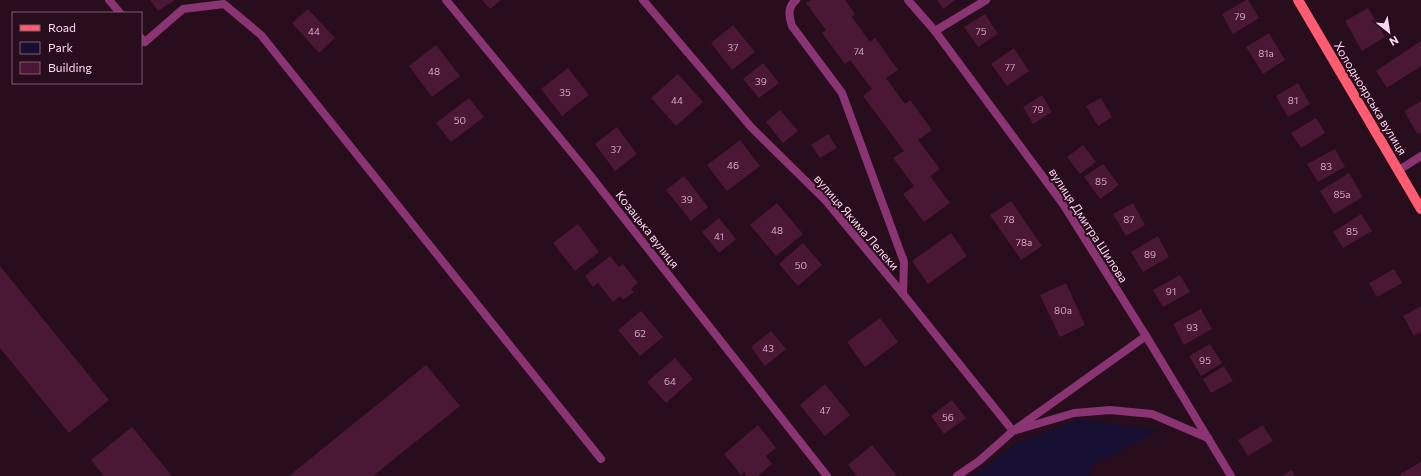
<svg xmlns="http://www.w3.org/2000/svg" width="1421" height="476" font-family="Commissioner,sans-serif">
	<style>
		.green { fill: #171032 }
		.building { fill: #4a1734 }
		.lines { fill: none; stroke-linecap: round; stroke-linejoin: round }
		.service { stroke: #8b3473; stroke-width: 8 }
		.minor { stroke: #8b3473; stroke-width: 8 }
		.primary { stroke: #ff5b71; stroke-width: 10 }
		.labels { text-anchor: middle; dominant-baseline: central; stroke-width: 4; stroke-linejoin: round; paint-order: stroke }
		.number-label { font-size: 10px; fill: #d2a5c1 }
		.street-label { font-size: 12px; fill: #ffd4f0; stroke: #280d1d }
	</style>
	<rect width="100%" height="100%" fill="#280d1d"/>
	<path class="green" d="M1079,419L1159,430L1088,468L1092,476H974L1014,445Z"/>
	<g class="building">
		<path d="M150,0H175L158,11Z"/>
		<path d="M482,0H501L490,9Z"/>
		<path d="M811,0H845L855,14L852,17L870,42L875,38L898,70L886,78L905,104L910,100L932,130L918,140L940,169L930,176L950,203L924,222L903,194L914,186L893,158L904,151L863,96L872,89L850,60L845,64L822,33L826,30L806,3Z"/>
		<path d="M937,0H955L943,9Z"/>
		<path d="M1246,0H1248L1259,18L1233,34L1222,14Z"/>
		<path d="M1368,8L1385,37L1362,51L1345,21Z"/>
		<path d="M308,9L335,38L319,53L292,23Z"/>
		<path d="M985,14L998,34L978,47L964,27Z"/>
		<path d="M733,25L755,52L732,70L711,43Z"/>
		<path d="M1269,33L1285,60L1263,74L1246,47Z"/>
		<path d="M1421,41V66L1387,88L1376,71Z"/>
		<path d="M436,45L460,76L432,97L409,66Z"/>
		<path d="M1014,48L1029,71L1007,86L991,64Z"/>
		<path d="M763,63L779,83L759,98L743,79Z"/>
		<path d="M568,68L589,95L562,116L541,89Z"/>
		<path d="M678,74L703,102L676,126L651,98Z"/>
		<path d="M1298,83L1310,104L1288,117L1276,96Z"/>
		<path d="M1042,95L1052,112L1033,124L1023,107Z"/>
		<path d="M469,98L484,117L451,142L436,123Z"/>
		<path d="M1101,98L1112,117L1098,126L1086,106Z"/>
		<path d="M1421,101V133L1418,135L1404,111Z"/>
		<path d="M780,110L798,131L783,143L766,122Z"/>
		<path d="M1316,118L1325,133L1301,148L1291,133Z"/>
		<path d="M617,127L637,154L615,171L595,144Z"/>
		<path d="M828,134L837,148L820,158L811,145Z"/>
		<path d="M740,140L760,166L727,191L707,165Z"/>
		<path d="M1083,145L1096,162L1080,174L1067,157Z"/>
		<path d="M1335,149L1345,167L1318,182L1307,164Z"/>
		<path d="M1103,164L1119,185L1100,199L1084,177Z"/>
		<path d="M1349,173L1363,197L1334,214L1320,191Z"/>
		<path d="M684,176L708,207L691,221L666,190Z"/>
		<path d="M1011,201L1042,246L1021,260L990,215Z"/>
		<path d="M777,203L803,234L776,256L750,225Z"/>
		<path d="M1133,203L1145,225L1126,236L1113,214Z"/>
		<path d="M1361,214L1372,231L1343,248L1333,232Z"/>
		<path d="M719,218L736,239L719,253L702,232Z"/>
		<path d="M578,224L599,252L575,271L553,243Z"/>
		<path d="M951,233L967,256L928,284L912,261Z"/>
		<path d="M1158,236L1169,257L1143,272L1131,252Z"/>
		<path d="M803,243L822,265L798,286L779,264Z"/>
		<path d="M610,256L619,267L623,264L638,283L631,289L634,292L623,300L620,296L613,302L598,283L593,287L585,276Z"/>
		<path d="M0,266L109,400L69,433L0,348Z"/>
		<path d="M1394,269L1402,283L1377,297L1369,283Z"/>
		<path d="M1180,275L1190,292L1163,307L1153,290Z"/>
		<path d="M1066,283L1085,325L1060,337L1040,295Z"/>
		<path d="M1421,306V332L1414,336L1403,316Z"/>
		<path d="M1201,309L1212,329L1184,345L1173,324Z"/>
		<path d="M641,311L663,337L640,356L618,330Z"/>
		<path d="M880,318L898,342L865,367L847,342Z"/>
		<path d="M771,331L786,349L765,366L751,347Z"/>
		<path d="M1210,344L1222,363L1201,376L1189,356Z"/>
		<path d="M675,358L693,379L666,403L647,382Z"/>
		<path d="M426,365L460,406L373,476H289Z"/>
		<path d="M1224,366L1233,381L1211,393L1203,379Z"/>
		<path d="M825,384L850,415L825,436L800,405Z"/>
		<path d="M952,400L966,418L944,434L931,416Z"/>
		<path d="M758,425L776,448L766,456L772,464L758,476H747L744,472L741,475L724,454Z"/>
		<path d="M1263,425L1273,441L1248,456L1238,440Z"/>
		<path d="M132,427L172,476H104L91,460Z"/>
		<path d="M872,445L897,476H857L848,465Z"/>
		<path d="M1421,462V476H1401L1400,474Z"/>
		<path d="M1292,470L1295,476H1282Z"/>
	</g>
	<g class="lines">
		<g class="service">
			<path d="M796,0C787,7 789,17 792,26L842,93L904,262L903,294"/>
			<path d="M145,42L183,9L224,4L261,35L601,459"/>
		</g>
		<g class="minor">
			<path d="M109,0L120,13"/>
			<path d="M446,0L582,165L827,476"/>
			<path d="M643,0L751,127L826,201L903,294L1013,431L1074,413L1110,410L1152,414L1208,438"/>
			<path d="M908,0L935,31L1063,204L1146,336L1231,476"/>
			<path d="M935,31L986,0"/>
			<path d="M141,38L145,42"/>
			<path d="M1399,170L1421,156"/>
			<path d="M957,476L979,461L1013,431L1146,336"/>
		</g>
		<path class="primary" d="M1298,0L1421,209"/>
	</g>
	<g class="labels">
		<g class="number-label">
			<text x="1240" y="16">79</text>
			<text x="314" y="31">44</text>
			<text x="981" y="31">75</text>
			<text x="733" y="47">37</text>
			<text x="859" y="51">74</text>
			<text x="1266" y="53">81а</text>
			<text x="1010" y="67">77</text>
			<text x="434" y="71">48</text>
			<text x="761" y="81">39</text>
			<text x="565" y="92">35</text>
			<text x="677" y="100">44</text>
			<text x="1293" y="100">81</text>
			<text x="1038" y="109">79</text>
			<text x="460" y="120">50</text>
			<text x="616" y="149">37</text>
			<text x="733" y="165">46</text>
			<text x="1326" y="166">83</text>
			<text x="1101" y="181">85</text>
			<text x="1342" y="194">85а</text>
			<text x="687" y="199">39</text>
			<text x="1009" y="219">78</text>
			<text x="1129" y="219">87</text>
			<text x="777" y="230">48</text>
			<text x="1352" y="231">85</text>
			<text x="719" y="236">41</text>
			<text x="1024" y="242">78а</text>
			<text x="1150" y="254">89</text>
			<text x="801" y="265">50</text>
			<text x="1171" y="291">91</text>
			<text x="1063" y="310">80а</text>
			<text x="1192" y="327">93</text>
			<text x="640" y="333">62</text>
			<text x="768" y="348">43</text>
			<text x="1205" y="360">95</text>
			<text x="670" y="381">64</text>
			<text x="825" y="410">47</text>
			<text x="948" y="417">56</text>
		</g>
		<g class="street-label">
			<text transform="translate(1371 98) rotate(59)">Холодноярська вулиця</text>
			<text transform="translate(857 222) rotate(49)">вулиця Якима Лелеки</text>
			<text transform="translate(1089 225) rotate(57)">вулиця Дмитра Шилова</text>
			<text transform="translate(648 229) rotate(52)">Козацька вулиця</text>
		</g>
	</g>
	<rect x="12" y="12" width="130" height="72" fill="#280d1d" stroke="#7e5d71"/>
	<rect x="20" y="25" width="20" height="6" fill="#ff5b71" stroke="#7e5d71"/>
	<text x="48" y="32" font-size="12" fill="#ffd4f0">Road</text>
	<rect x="20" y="42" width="20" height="12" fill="#171032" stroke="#7e5d71"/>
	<text x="48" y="52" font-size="12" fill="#ffd4f0">Park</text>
	<rect x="20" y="62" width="20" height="12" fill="#4a1734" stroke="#7e5d71"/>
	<text x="48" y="72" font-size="12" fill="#ffd4f0">Building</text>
	<g transform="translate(1389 32) rotate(150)" stroke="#280d1d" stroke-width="3" paint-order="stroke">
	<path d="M0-3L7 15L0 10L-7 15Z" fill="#ffd4f0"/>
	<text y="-6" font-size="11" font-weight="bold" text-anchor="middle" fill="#ffd4f0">N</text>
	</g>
</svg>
